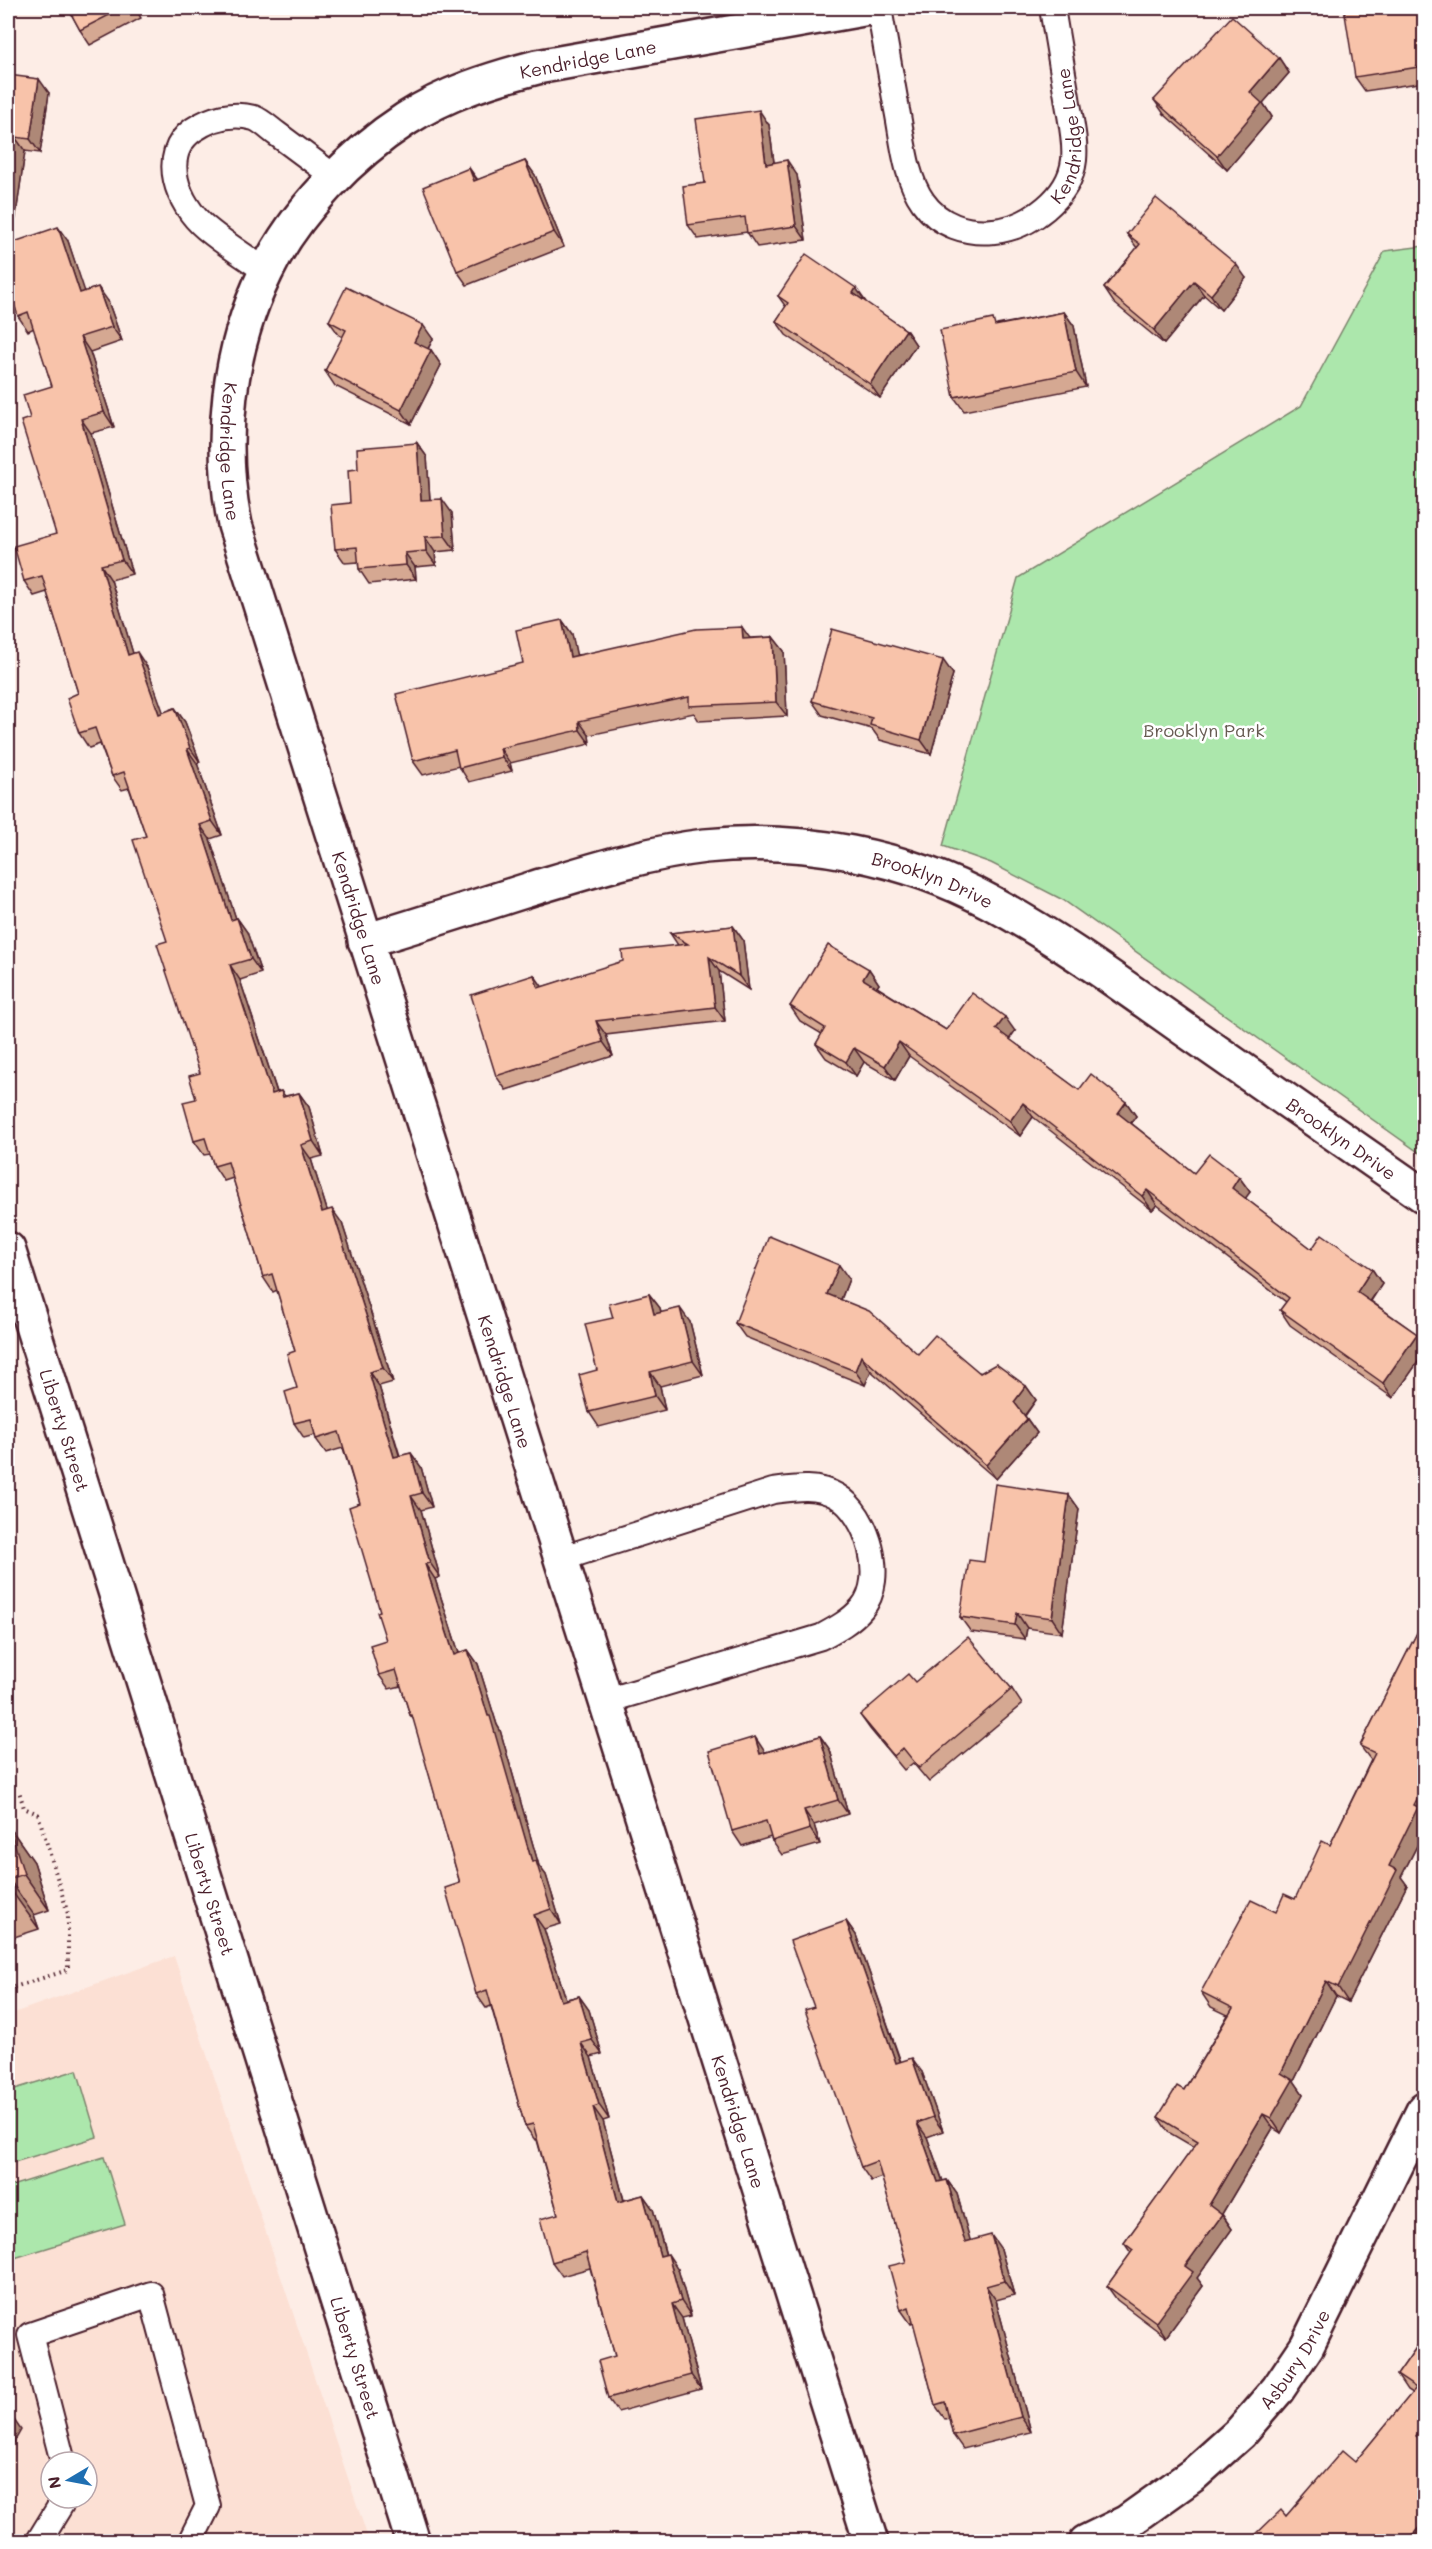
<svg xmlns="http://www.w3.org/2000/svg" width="1432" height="2549" font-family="Mali,sans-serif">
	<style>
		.built { fill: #fce0d4; fill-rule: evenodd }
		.park { fill: #ace7ac; stroke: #7b836c; stroke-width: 1.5 }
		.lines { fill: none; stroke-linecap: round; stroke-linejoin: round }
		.lane-casing { stroke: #4a1f2b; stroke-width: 28 }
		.street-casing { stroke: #4a1f2b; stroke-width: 38 }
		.secondary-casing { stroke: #4a1f2b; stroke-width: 38 }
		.path { stroke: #4a1f2b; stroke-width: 4; stroke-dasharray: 1.5 4.5; stroke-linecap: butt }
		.lane { stroke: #fff; stroke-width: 24 }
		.street { stroke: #fff; stroke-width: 33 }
		.secondary { stroke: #fff; stroke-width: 33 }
		.wall { fill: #d5a892; stroke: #4a1f2b; stroke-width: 1.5 }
		.shaded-wall { fill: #ae8877; stroke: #4a1f2b; stroke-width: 1.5 }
		.building { fill: #f8c3aa; stroke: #4a1f2b; stroke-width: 1.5 }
		.labels { text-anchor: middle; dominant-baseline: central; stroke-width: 5; stroke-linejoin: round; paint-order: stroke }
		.street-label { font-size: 18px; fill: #4a1f2b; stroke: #fff }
		.park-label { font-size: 18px; fill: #675b52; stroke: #fff }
	</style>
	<rect width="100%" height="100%" fill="#fdede6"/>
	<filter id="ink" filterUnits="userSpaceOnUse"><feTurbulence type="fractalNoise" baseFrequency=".0167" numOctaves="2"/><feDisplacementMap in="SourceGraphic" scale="12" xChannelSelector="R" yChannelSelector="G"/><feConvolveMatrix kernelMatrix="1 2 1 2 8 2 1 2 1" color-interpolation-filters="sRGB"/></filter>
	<g filter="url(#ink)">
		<path class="built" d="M174,1956L369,2541H8V2015ZM51,2462H87V2498H51Z"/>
		<g class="park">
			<path d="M1424,246V1156L1063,900L991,863L943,846L1018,578L1301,406L1385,251Z"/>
			<path d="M77,2070L97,2137L8,2164V2091Z"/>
			<path d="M104,2157L125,2224L8,2260V2187Z"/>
		</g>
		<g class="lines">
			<defs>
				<g id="lane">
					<path id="s1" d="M879,8C885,42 891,76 897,110C903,140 905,177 923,202C939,225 967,234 994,231C1029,228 1070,197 1074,160C1076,139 1070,118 1067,97C1062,67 1057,37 1052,8"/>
					<path d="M266,271C246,257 225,244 206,228C178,205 158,155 193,130C211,118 233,112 254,118C262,121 270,129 277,134C296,148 316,163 336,178"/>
					<path d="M560,1559L773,1491C794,1488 817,1484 837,1496C868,1514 887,1579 862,1608C851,1621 836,1629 821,1637L606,1701"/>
					<path d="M63,2462L30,2335L151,2294L208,2506L190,2542"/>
					<path d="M38,2542L65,2498"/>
				</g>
				<g id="street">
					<path id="s2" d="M869,8L537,67C491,79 446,93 406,119C352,154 294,213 266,272C228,349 218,441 235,525L871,2542"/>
					<path id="s3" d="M365,941C421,924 477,906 534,888C590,871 646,853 705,846C801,836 905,856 990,902C1059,939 1123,986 1187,1031C1266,1086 1345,1141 1424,1196"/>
					<path id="s4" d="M1086,2542L1127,2522L1193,2475L1240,2433L1278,2389L1307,2346L1424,2109"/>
				</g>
				<g id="secondary">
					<path id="s5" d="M8,1249L413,2542"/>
				</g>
			</defs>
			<use href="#lane" class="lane-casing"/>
			<use href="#street" class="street-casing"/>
			<use href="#secondary" class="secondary-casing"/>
			<path class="path" d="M8,1989L68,1970V1914L38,1814L24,1808L19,1791"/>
			<use href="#lane" class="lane"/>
			<use href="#street" class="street"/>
			<use href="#secondary" class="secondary"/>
		</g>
		<g class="wall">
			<path d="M68,8H135L141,18L90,45L80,30Z"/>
			<path d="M1425,8V82L1365,91L1355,77Z"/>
			<path d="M1279,58L1289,73L1263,103L1272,117L1227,170L1164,114L1154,100Z"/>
			<path d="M8,74L49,93L40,153L25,151L14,229L8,228Z"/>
			<path d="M769,125L774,162L797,175L806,240L757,247L747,232L698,239L688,225L705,183Z"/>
			<path d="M525,161L535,175L564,247L467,285L457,271L469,168L478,180Z"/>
			<path d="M1127,234L1246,278L1221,310L1204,295L1164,344L1114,303L1104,288L1137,248Z"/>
			<path d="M68,241L84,291L108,301L122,341L90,352L114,427L91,433L132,574L111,580L133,654L147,667L163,713L175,708L185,722L200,762L197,763L222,835L210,839L236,919L237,918L247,932L261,973L240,980L277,1092L281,1091L285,1096L299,1093L309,1107L323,1156L311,1159L327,1210L342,1223L393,1382L379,1386L400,1456L411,1453L421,1467L432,1507L421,1510L440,1577L435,1579L459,1653L468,1650L478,1664L497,1725L500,1730L539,1866L546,1875L561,1924L544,1929L566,1999L579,1996L589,2010L602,2054L591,2057L609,2119L603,2121L624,2200L643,2195L653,2209L666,2255L678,2269L691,2316L682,2318L701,2389L618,2412L608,2398L615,2356L590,2268L562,2276L552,2262L558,2214L537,2140H535L525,2126L491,2006L486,2008L476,1994L460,1883L414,1720L410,1715L401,1686L389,1689L379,1675L386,1640L360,1503L343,1448L326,1453L316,1439L315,1435L304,1438L294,1423L297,1388L295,1351L277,1290L273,1292L263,1277L233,1178L224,1181L214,1166L210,1154L204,1155L194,1141L196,1099L200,1073L167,941L146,836L129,788L122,790L112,776L100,744L89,748L79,733L78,693L47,592L34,596L24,581L56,534L30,418L52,386L34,328L28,331L18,316Z"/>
			<path d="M778,296L866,303L906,330L916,345L880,398L786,335L776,321L786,307Z"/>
			<path d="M1064,312L1074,326L1086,387L964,411L954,397L997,325Z"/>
			<path d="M329,321L433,339L428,349L431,350L441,365L411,424L335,386L325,371L343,337L339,335Z"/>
			<path d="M417,443L427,457L430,500L452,513L455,550L435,552L436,565L415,567L416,579L369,584L359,569L358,562L345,563L335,549L350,503Z"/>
			<path d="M562,620L572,634L576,655L750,638L773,637L784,651L787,716L699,721L694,713L589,735L590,744L510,763L512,771L469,782L459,766L423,775L413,761L523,663Z"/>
			<path d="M953,674L931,754L880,740L872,729L822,715L812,701Z"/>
			<path d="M733,926L743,940L749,990L719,971L725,1021L606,1035L613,1056L506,1090L496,1076L534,975L542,987L678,945L670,933Z"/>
			<path d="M869,969L879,984L877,987L946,1030L1015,1031L1009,1039L1079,1090L1126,1102L1136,1116L1131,1123L1194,1173L1239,1177L1250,1192L1245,1198L1312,1249L1372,1269L1382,1284L1371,1301L1417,1334L1425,1345V1352L1393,1398L1290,1325L1280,1310L1286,1302L1157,1205L1152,1210L1033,1117L1020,1136L909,1056L895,1080L864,1062L856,1076L826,1058L816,1044L822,1034L800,1021L790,1006Z"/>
			<path d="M849,1279L841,1300L918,1354L1026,1386L1036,1400L1025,1416L1037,1433L996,1479L871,1371L865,1385L745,1337L735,1323Z"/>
			<path d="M649,1294L660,1308V1312L690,1322L703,1375L660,1386L665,1410L599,1427L589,1412L597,1370L613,1318Z"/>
			<path d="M1069,1495L1079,1509L1062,1633L1027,1628L1025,1639L971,1632L960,1617L984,1562Z"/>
			<path d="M1425,1617V1830L1401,1877L1407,1885L1348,2002L1336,1996L1294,2081L1303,2094L1281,2133L1273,2128L1222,2214L1232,2229L1197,2278L1203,2286L1166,2337L1117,2300L1107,2286L1131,2253L1124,2243L1194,2147L1168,2132L1158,2117L1184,2090L1228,2015L1211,2007L1201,1992L1276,1912L1295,1899L1330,1845L1371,1760L1360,1746Z"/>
			<path d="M915,1682L1012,1689L1022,1704L929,1782L913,1763L904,1770L870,1729L860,1715Z"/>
			<path d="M820,1736L830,1750L848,1814L814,1825L820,1844L782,1855L772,1841L771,1837L742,1846L732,1831L765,1752Z"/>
			<path d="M8,1825L34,1862L49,1910L34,1915L39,1929L8,1939Z"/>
			<path d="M846,1921L856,1935L901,2062L922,2072L943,2131L927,2137L943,2181L947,2180L957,2194L970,2241L1001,2249L1014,2295L996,2300L1031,2432L963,2449L953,2435L949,2418L945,2419L935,2405L914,2323L911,2324L901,2310L906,2262L882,2177L871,2181L861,2167L814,2007Z"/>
			<path d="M1425,2335V2541L1286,2516L1355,2462L1412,2393L1407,2390L1397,2375Z"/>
		</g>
		<g class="shaded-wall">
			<path d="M1279,58L1289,73L1263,103L1272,117L1227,170L1217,156L1250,92Z"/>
			<path d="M39,79L49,93L40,153L30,139Z"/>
			<path d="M759,110L769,125L776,178L766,164Z"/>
			<path d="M15,137L25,151L14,229L8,219V192Z"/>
			<path d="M787,160L797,175L806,240L796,226Z"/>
			<path d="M525,161L535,175L564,247L554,232Z"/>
			<path d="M469,168L479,183L474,181Z"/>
			<path d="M58,227L68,241L90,307L80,293Z"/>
			<path d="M1236,264L1246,278L1221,310L1211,295Z"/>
			<path d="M1194,281L1204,295L1164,344L1154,330Z"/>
			<path d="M98,287L108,301L122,341L112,327Z"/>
			<path d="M856,288L866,302L853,293Z"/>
			<path d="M1064,312L1074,326L1086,387L1076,372Z"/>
			<path d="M423,325L433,339L424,356L414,342Z"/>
			<path d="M906,330L916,345L880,398L870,384Z"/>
			<path d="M80,337L90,352L114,427L104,412Z"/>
			<path d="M431,350L441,365L411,424L401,410Z"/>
			<path d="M81,419L91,433L132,574L122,560Z"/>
			<path d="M417,443L427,457L431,515L421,500Z"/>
			<path d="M442,499L452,513L455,550L445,536Z"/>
			<path d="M425,537L435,552L436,565L426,551Z"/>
			<path d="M405,553L415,567L416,579L406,565Z"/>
			<path d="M101,565L111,580L138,670L128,655Z"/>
			<path d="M562,620L572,634L580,671L570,657Z"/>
			<path d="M742,627L752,641L743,639Z"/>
			<path d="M773,637L784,651L787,716L776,702Z"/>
			<path d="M137,652L147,667L169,728L159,714Z"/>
			<path d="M943,660L953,674L931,754L921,740Z"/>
			<path d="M175,708L185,722L200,762L190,748Z"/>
			<path d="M579,721L589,735L590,744L580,730Z"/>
			<path d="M500,748L510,763L512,771L502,757Z"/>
			<path d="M187,749L197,763L222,835L212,821Z"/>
			<path d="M200,825L210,839L241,934L231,920Z"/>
			<path d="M237,918L247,932L261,973L251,959Z"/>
			<path d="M733,926L743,940L749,990L739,976Z"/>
			<path d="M709,957L719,971L725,1021L715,1007Z"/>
			<path d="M230,965L240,980L282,1108L272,1094Z"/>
			<path d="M869,969L879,984L873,993L863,979Z"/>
			<path d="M534,975L544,989L538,988Z"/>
			<path d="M1005,1017L1015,1031L1006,1044L996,1029Z"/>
			<path d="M596,1021L606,1035L613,1056L603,1042Z"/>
			<path d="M899,1042L909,1056L895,1080L885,1066Z"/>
			<path d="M854,1048L864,1062L856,1076L846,1062Z"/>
			<path d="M299,1093L309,1107L323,1156L313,1141Z"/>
			<path d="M1126,1102L1136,1116L1128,1127L1118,1113Z"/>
			<path d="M1023,1103L1033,1117L1020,1136L1010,1121Z"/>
			<path d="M301,1145L311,1159L332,1226L322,1212Z"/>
			<path d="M1239,1177L1250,1192L1242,1203L1232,1188Z"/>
			<path d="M1147,1190L1157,1205L1152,1210L1142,1196Z"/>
			<path d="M332,1209L342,1223L393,1382L383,1368Z"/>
			<path d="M839,1265L849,1279L837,1309L827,1294Z"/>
			<path d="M1372,1269L1382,1284L1367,1306L1357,1292Z"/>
			<path d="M649,1294L660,1308L664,1328L654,1314Z"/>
			<path d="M680,1308L690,1322L703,1375L693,1361Z"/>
			<path d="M1417,1334L1425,1345V1352L1393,1398L1383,1383Z"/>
			<path d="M861,1356L871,1371L865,1385L855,1371Z"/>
			<path d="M369,1372L379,1386L404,1472L394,1457Z"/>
			<path d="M650,1372L660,1386L665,1410L655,1396Z"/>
			<path d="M1026,1386L1036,1400L1024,1416L1014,1402Z"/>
			<path d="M1027,1419L1037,1433L996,1479L986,1465Z"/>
			<path d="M411,1453L421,1467L432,1507L422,1493Z"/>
			<path d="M1069,1495L1079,1509L1062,1633L1052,1618Z"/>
			<path d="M411,1496L421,1510L440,1577L430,1563Z"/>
			<path d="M425,1564L435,1579L464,1669L454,1655Z"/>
			<path d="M1017,1613L1027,1628L1025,1639L1015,1625Z"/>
			<path d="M468,1650L478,1664L497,1725L500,1730L539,1866L546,1875L561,1924L551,1909L532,1862Z"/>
			<path d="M820,1736L830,1750L848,1814L838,1800Z"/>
			<path d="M755,1737L765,1752L770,1768L760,1754Z"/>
			<path d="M1425,1784V1830L1401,1877L1407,1885L1348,2002L1338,1987L1389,1866L1414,1805Z"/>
			<path d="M804,1810L814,1825L820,1844L810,1829Z"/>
			<path d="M8,1825L34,1862L49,1910L24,1874L8,1844Z"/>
			<path d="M9,1879L34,1915L39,1929L13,1893Z"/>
			<path d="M534,1915L544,1929L571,2015L561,2001Z"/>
			<path d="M846,1921L856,1935L906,2078L896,2063Z"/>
			<path d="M1326,1981L1336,1996L1294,2081L1303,2094L1281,2133L1271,2118L1281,2073Z"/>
			<path d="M579,1996L589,2010L602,2054L592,2040Z"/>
			<path d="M581,2043L591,2057L609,2119L599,2105Z"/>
			<path d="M912,2058L922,2072L943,2131L933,2117Z"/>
			<path d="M593,2107L603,2121L628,2216L618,2202Z"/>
			<path d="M1263,2114L1273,2128L1219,2219L1209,2205Z"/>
			<path d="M917,2123L927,2137L948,2196L938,2182Z"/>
			<path d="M947,2180L957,2194L975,2257L965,2242Z"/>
			<path d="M643,2195L653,2209L670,2271L660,2256Z"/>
			<path d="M1222,2215L1232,2229L1197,2278L1203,2286L1166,2337L1156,2322L1185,2266Z"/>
			<path d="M991,2235L1001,2249L1014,2295L1004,2281Z"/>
			<path d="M668,2254L678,2269L691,2316L681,2301Z"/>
			<path d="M986,2286L996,2300L1031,2432L1021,2417Z"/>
			<path d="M672,2304L682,2318L701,2389L691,2375Z"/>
			<path d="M8,2411L21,2430L8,2453Z"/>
			<path d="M1425,2425V2448L1416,2436Z"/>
			<path d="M1425,2521V2541H1407Z"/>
		</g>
		<g class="building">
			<path d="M68,8H123L80,30Z"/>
			<path d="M1344,8H1425V66L1355,77Z"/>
			<path d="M1232,16L1279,58L1250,92L1262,103L1217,156L1154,100Z"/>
			<path d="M8,75L39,79L30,139L15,137L8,192Z"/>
			<path d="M759,110L766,164L787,160L796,226L747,233L745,217L688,225L683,186L705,183L696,119Z"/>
			<path d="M525,161L554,232L457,271L423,187L469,168L474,181Z"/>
			<path d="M1156,198L1236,264L1211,295L1194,281L1154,330L1104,288L1140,244L1127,234Z"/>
			<path d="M58,227L80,293L98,287L112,327L80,337L104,412L81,419L122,560L101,565L128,655L137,652L159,714L175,708L190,748L187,749L212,821L200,825L231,920L237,918L251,959L230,965L272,1094L281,1091L283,1097L299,1093L313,1141L301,1145L322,1212L332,1209L383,1368L369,1372L394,1457L411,1453L422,1493L411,1496L430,1563L425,1564L454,1655L468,1650L488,1716H490L532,1862L536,1861L551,1909L534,1915L561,2001L579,1996L592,2040L581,2043L599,2105L593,2107L618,2202L643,2195L660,2256L668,2254L681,2301L672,2304L691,2375L608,2398L598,2361L615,2356L586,2252L552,2262L540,2219L558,2214L533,2124L525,2126L487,1990L476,1994L445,1888L460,1883L412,1715H410L396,1670L379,1675L370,1645L386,1640L377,1612L380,1611L349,1507L360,1503L339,1432L316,1439L311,1419L294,1423L285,1392L297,1388L287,1354L295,1351L272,1274L263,1277L228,1162L214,1166L205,1138L194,1141L183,1102L196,1099L189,1076L200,1073L157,944L167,941L133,840L146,836L124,772L112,776L95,728L79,733L67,698L78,693L42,576L24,581L14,546L56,534L21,421L30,418L23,395L52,386L28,312L18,316L8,285V244Z"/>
			<path d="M806,254L856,288L853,293L906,330L870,384L776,321L788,303L778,296Z"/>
			<path d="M346,287L423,325L414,342L431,350L401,410L325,371L346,330L329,321Z"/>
			<path d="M1064,312L1076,372L954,397L940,330L993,319L995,326Z"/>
			<path d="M417,443L421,500L442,499L445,536L425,537L426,551L405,553L406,565L359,569L357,547L335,549L331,505L350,503L348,470L358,469L357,448Z"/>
			<path d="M562,620L570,657L696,629L742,627L743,639L773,637L776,702L689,706V697L579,721L580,730L500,748L502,757L459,768L455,750L413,761L396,694L523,663L516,630Z"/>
			<path d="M832,629L943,660L921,740L870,725L872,718L812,701Z"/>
			<path d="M733,926L739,976L709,957L715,1007L596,1021L603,1042L496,1076L471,995L534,975L538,988L623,961L622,951L688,944L670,933Z"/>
			<path d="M828,945L869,969L863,979L946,1030L972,993L1005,1017L996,1029L1079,1090L1091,1074L1126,1102L1118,1113L1194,1173L1209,1154L1239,1177L1232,1188L1312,1249L1322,1234L1372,1269L1357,1292L1417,1334L1383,1383L1280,1310L1289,1298L1147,1190L1142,1196L1023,1103L1010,1121L899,1042L885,1066L854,1048L846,1062L816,1044L825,1028L790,1006Z"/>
			<path d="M769,1236L839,1265L827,1294L869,1311L918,1354L935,1335L980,1373L996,1364L1026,1386L1014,1402L1027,1419L986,1465L861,1356L855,1371L735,1323Z"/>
			<path d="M649,1294L654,1314L680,1308L693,1361L650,1372L655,1396L589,1412L579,1375L597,1370L585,1324L613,1318L609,1304Z"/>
			<path d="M995,1484L1069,1495L1052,1618L1017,1613L1015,1625L960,1617L969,1560L984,1562Z"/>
			<path d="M1425,1617V1784L1414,1805L1418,1807L1389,1866L1397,1870L1338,1987L1326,1981L1281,2073L1293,2080L1271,2118L1263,2114L1209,2205L1222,2215L1185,2266L1193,2272L1156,2322L1107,2286L1133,2250L1124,2243L1198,2141L1158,2117L1177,2086L1184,2090L1233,2008L1201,1992L1251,1900L1276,1912L1284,1894L1295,1899L1322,1841L1330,1845L1375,1753L1360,1746Z"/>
			<path d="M968,1637L1012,1689L919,1768L903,1748L894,1756L860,1715L908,1674L915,1682Z"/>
			<path d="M820,1736L838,1800L804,1810L810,1829L772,1841L766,1821L732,1831L709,1751L755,1737L760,1754Z"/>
			<path d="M8,1826H9L24,1874L9,1879L13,1893L8,1895Z"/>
			<path d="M846,1921L896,2063L912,2058L933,2117L917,2123L938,2182L947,2180L965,2242L991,2235L1004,2281L986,2286L1021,2417L953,2435L945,2402L935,2405L909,2307L901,2310L889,2266L906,2262L877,2161L861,2167L805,2010L814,2007L790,1941Z"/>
			<path d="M1425,2335V2425L1416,2436L1425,2443V2521L1407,2541H1249L1281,2510L1286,2516L1342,2451L1355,2462L1416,2388L1397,2375Z"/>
		</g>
	</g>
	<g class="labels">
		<g class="street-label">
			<text transform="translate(588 59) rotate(-11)">Kendridge Lane</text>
			<text stroke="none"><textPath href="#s1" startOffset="418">Kendridge Lane</textPath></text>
			<text stroke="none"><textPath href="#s2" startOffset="874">Kendridge Lane</textPath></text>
			<text stroke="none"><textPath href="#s3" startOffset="586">Brooklyn Drive</textPath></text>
			<text stroke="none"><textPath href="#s2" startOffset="1360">Kendridge Lane</textPath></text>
			<text stroke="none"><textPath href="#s3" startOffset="1072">Brooklyn Drive</textPath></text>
			<text stroke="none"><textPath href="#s2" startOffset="1846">Kendridge Lane</textPath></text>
			<text stroke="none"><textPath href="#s5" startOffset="190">Liberty Street</textPath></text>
			<text stroke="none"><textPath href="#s5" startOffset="676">Liberty Street</textPath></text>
			<text stroke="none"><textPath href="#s2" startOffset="2622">Kendridge Lane</textPath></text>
			<text stroke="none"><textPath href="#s4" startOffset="282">Asbury Drive</textPath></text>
			<text stroke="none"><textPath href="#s5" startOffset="1162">Liberty Street</textPath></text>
		</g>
		<g class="park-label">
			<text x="1204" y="730">Brooklyn Park</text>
		</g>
	</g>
	<rect width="1432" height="2549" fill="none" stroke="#fff" stroke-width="30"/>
	<rect x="15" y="15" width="1402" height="2519" fill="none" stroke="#4a1f2b" stroke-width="2" filter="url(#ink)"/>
	<g transform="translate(69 2480) rotate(260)"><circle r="28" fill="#ffffff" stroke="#b7a5aa" stroke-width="1.5"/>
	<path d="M0-4.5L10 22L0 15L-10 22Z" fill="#1f6fb2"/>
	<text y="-9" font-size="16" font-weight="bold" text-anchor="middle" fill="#4a1f2b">N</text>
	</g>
</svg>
